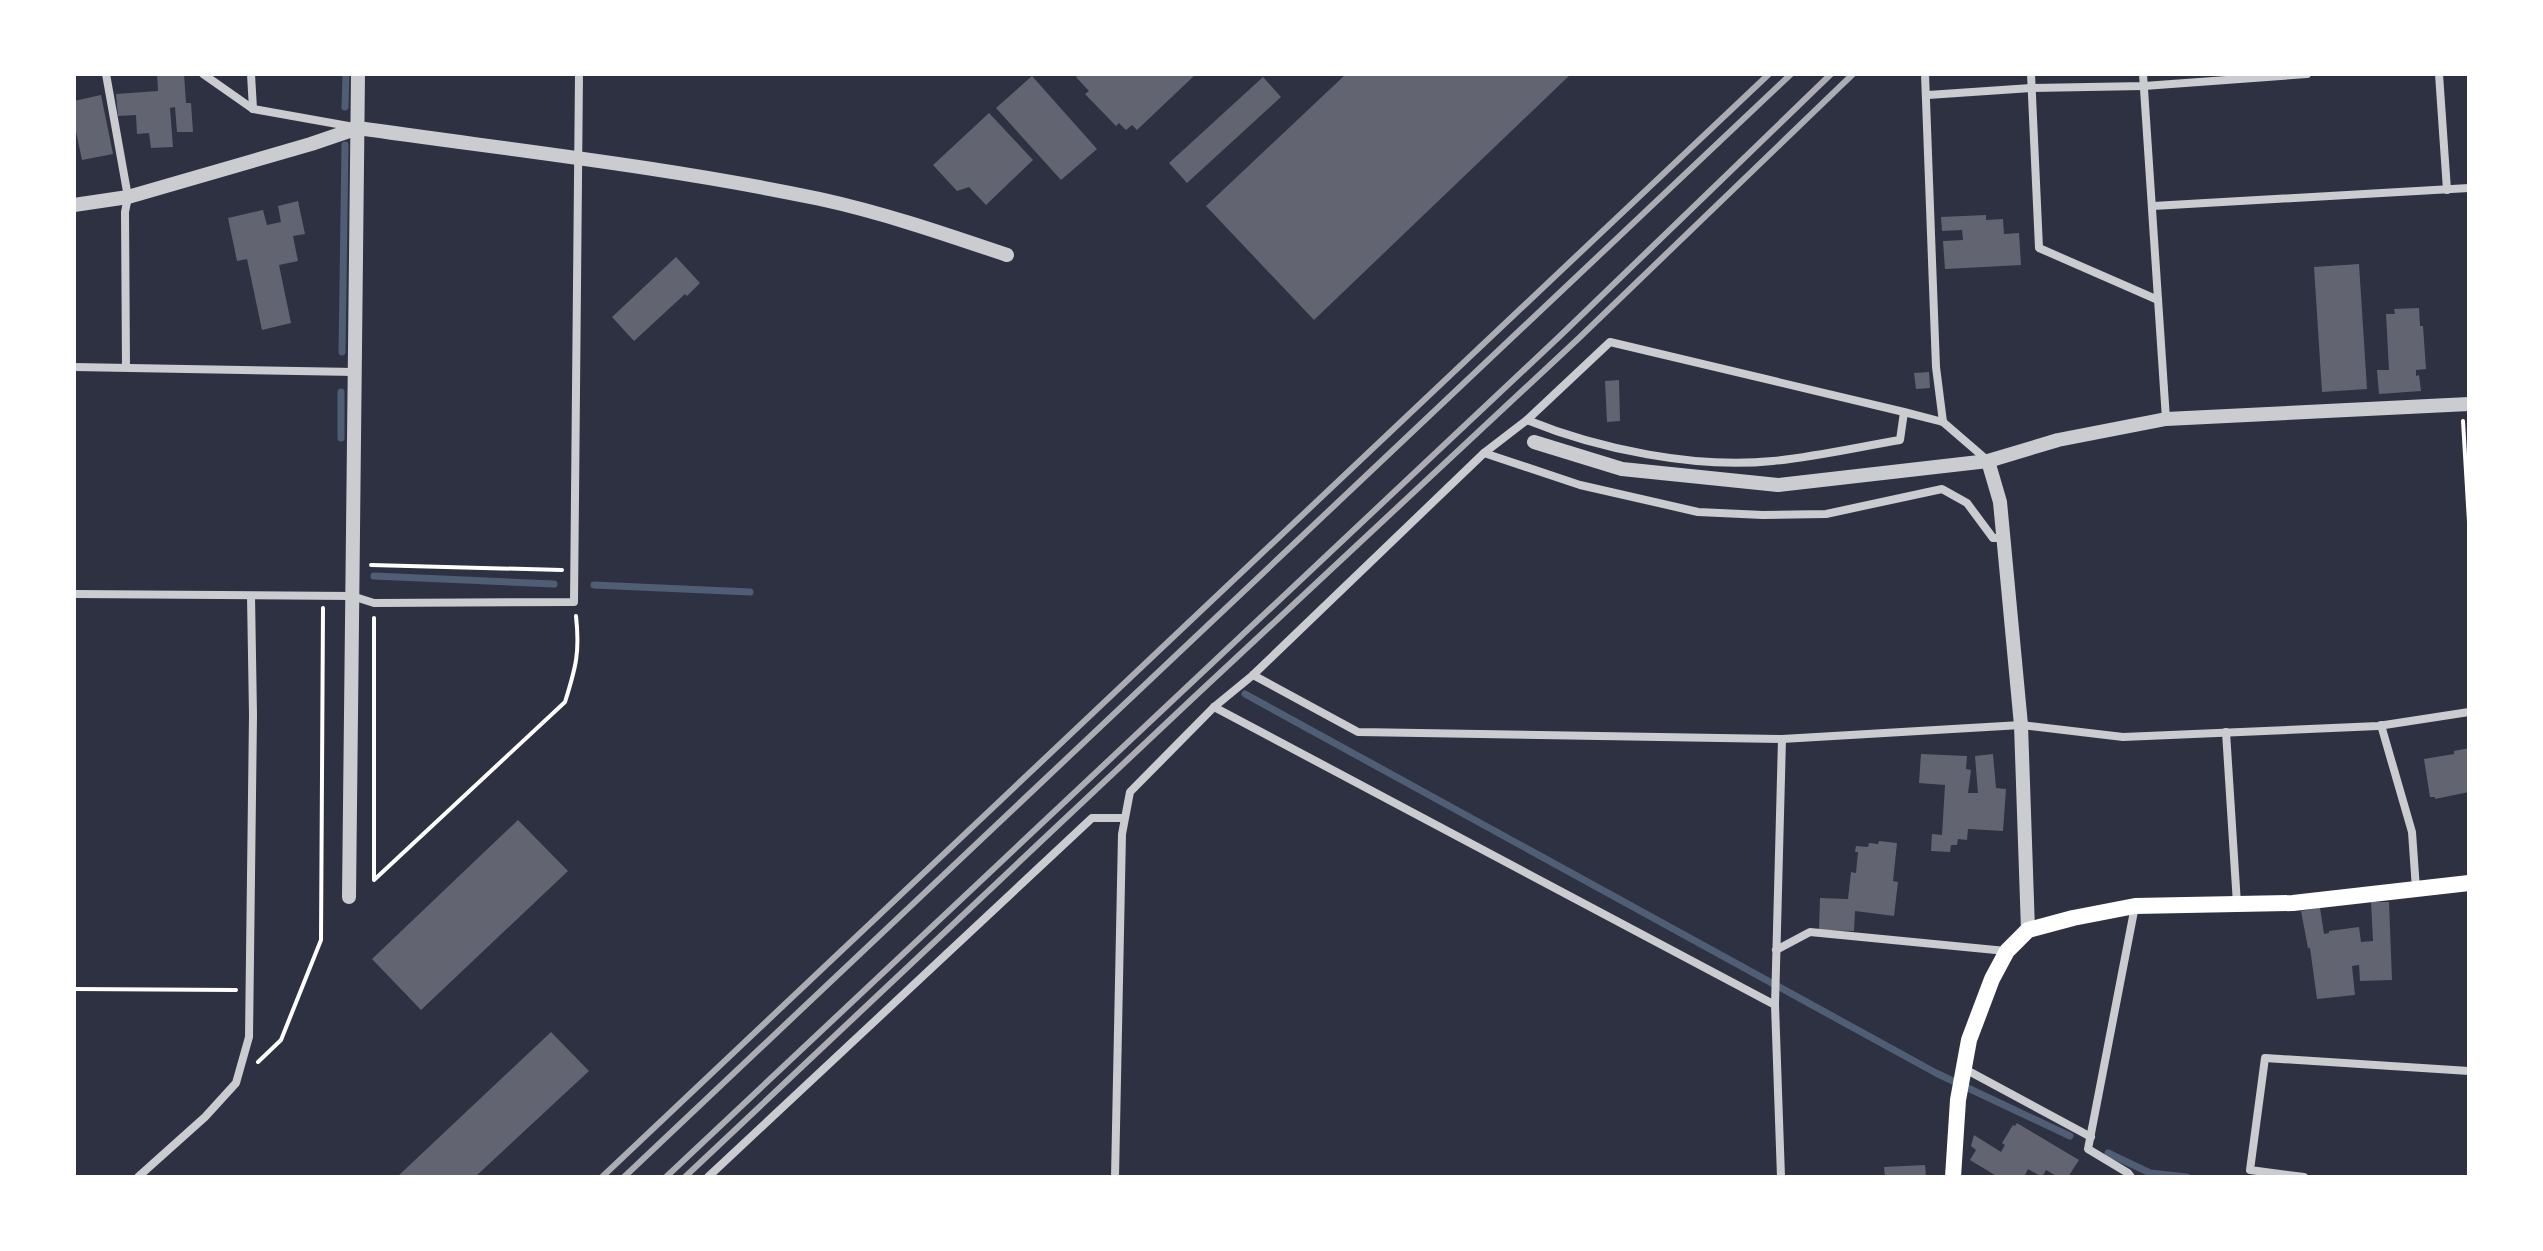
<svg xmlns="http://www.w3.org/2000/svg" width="2543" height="1251" font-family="Roboto,sans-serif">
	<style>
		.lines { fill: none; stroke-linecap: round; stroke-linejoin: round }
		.stream { stroke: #4f5d75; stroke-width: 7 }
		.building { fill: #626471 }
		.path { stroke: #fff; stroke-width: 4 }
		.minor { stroke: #caccd0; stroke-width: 8 }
		.tertiary { stroke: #caccd0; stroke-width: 14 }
		.secondary { stroke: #fff; stroke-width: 16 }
		.rail { stroke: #abadb3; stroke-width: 6 }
	</style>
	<rect width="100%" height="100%" fill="#2d3142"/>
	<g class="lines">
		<g class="stream">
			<path d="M345,107L346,74"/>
			<path d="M342,352L345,145"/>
			<path d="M341,438V392"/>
			<path d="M374,576L554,584"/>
			<path d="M594,585L750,592"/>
			<path d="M1245,694L1936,1073L2070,1136"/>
			<path d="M2108,1153L2150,1173L2187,1177"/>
		</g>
	</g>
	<g class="building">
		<path d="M157,74H184L186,103H191L193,132H177L175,107L170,108L173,147L151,148L149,133L137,134L136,115L118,116L116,94L158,91Z"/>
		<path d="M1079,74H1196L1137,130L1132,125L1126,130L1119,123L1116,126L1085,94L1089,91L1076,77Z"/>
		<path d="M1346,74H1571L1314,320L1206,206Z"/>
		<path d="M1032,76L1097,149L1061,180L996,108Z"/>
		<path d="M1263,77L1281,97L1187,183L1169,163Z"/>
		<path d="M101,95L113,154L82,160L74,122V101Z"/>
		<path d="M989,113L1033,160L986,205L969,187L957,191L933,165Z"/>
		<path d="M298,201L305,234L293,236L298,261L279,265L291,323L262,330L247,259L237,261L228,218L263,210L267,225L281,222L278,206Z"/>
		<path d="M1986,215V220L2003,219L2004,234L2019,233L2021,265L1945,269L1943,241L1963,240L1962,230L1942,231L1941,217Z"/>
		<path d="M676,257L700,283L687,296L685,294L634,341L612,317Z"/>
		<path d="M2359,264L2367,389L2322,392L2314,267Z"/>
		<path d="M2419,308L2420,326H2423L2426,369L2416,370V376L2419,375L2421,391L2379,394L2377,370H2389L2386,314H2395L2394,309Z"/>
		<path d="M1929,372L1930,388L1916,389L1914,373Z"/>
		<path d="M1619,380L1620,421L1607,422L1605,381Z"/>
		<path d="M2469,748V792L2435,799V797H2430L2424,759L2454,754V751Z"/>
		<path d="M1921,754L1967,756L1966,769L1971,770L1968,793H1978L1975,756L1993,754L1996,788L2006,789L2003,831L1968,829L1967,840L1958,839L1957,845H1951L1950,852L1931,851L1932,834L1942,835L1945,785L1919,783Z"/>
		<path d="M518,820L568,871L421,1010L372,959Z"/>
		<path d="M1879,841L1897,843L1893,881L1898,882L1894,916L1855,911L1854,931L1819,930L1820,898L1848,899L1851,872L1856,873L1858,852H1855L1856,846L1868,847L1869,843L1878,844Z"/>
		<path d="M2371,902H2389L2392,980L2360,981L2359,965L2352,966L2355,995L2317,999L2310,948H2308L2301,911L2320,908L2324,934L2329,933V931L2359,927L2361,942L2373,941Z"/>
		<path d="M551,1032L589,1071L475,1177H397Z"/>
		<path d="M2017,1123L2079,1160L2068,1177H2058L2046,1170L2042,1177L2028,1169L2024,1177L2012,1175L1998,1177L1970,1160L1976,1150L1971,1146L1974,1135L2001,1152L2005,1145L2002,1143L2013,1125L2015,1126Z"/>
		<path d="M1925,1165L1926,1177H1885L1884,1167Z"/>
	</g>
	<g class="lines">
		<g class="path">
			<path d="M2463,421L2469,522"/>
			<path d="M371,565L562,570"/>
			<path d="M374,618V880L565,702C576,667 580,652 576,616"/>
			<path d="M74,989L236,990"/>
			<path d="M258,1062L281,1040L321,940L323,608"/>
		</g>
		<g class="minor">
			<path d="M106,74L128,197L125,212L126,367"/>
			<path d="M203,74L253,109L354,127"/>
			<path d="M251,74L253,109"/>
			<path d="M1925,74L1936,367L1943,422"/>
			<path d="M2031,74L2039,248L2158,300"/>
			<path d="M2143,74L2166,419"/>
			<path d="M2439,74L2447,190"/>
			<path d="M1928,95L2031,88L2144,86L2307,74"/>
			<path d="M2153,206L2469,188"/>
			<path d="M74,367L355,372"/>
			<path d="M1904,412L1900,440C1858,447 1815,457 1773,461C1695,469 1598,449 1527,420L1610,342L1904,412L1943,422L1987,460"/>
			<path d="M1484,453L1580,485L1698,512L1763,515L1826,514L1942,489L1967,503L1993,538H2003"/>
			<path d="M74,594L352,596L374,603L574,602L579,74"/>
			<path d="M1253,675L1358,732L1782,739L2021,725L2123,737L2378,726L2469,712"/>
			<path d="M1214,707L1775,1005L1781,1177"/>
			<path d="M2381,725L2412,832L2416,889"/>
			<path d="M2226,732L2237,904"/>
			<path d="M1776,950L1810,932L2006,951"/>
			<path d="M1775,1005L1782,739"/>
			<path d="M1963,1068L2091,1137"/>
			<path d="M138,1177L205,1117L236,1083L249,1037L253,715L251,596"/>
			<path d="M708,1177L1092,818H1124"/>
			<path d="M1115,1177L1122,834L1130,792L1214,707L1253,675L1484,453L1527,420"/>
			<path d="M2131,1177L2128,1173L2088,1149L2135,906"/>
			<path d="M2304,1177L2250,1170L2265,1058L2469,1071"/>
		</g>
		<g class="tertiary">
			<path d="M74,205L128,197L311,144L358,128C512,150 668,167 820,199C884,213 945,234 1007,255"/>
			<path d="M1534,442L1622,469L1778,485L1988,461L2058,440L2166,419L2469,404"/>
			<path d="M1988,461L2000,502L2021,725L2028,930"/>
			<path d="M349,897L358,74"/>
		</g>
		<path class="secondary" d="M1953,1177L1958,1100L1969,1040L1992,979L2007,951L2028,930L2073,918L2135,906L2293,903L2469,883"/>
		<g class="rail">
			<path d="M602,1177L1769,74"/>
			<path d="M624,1177L1791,74"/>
			<path d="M666,1177L1561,335L1831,74"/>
			<path d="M685,1177L1191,700L1579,338L1853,74"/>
		</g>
	</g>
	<rect width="2543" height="1251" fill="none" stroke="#ffffff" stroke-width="152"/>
</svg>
